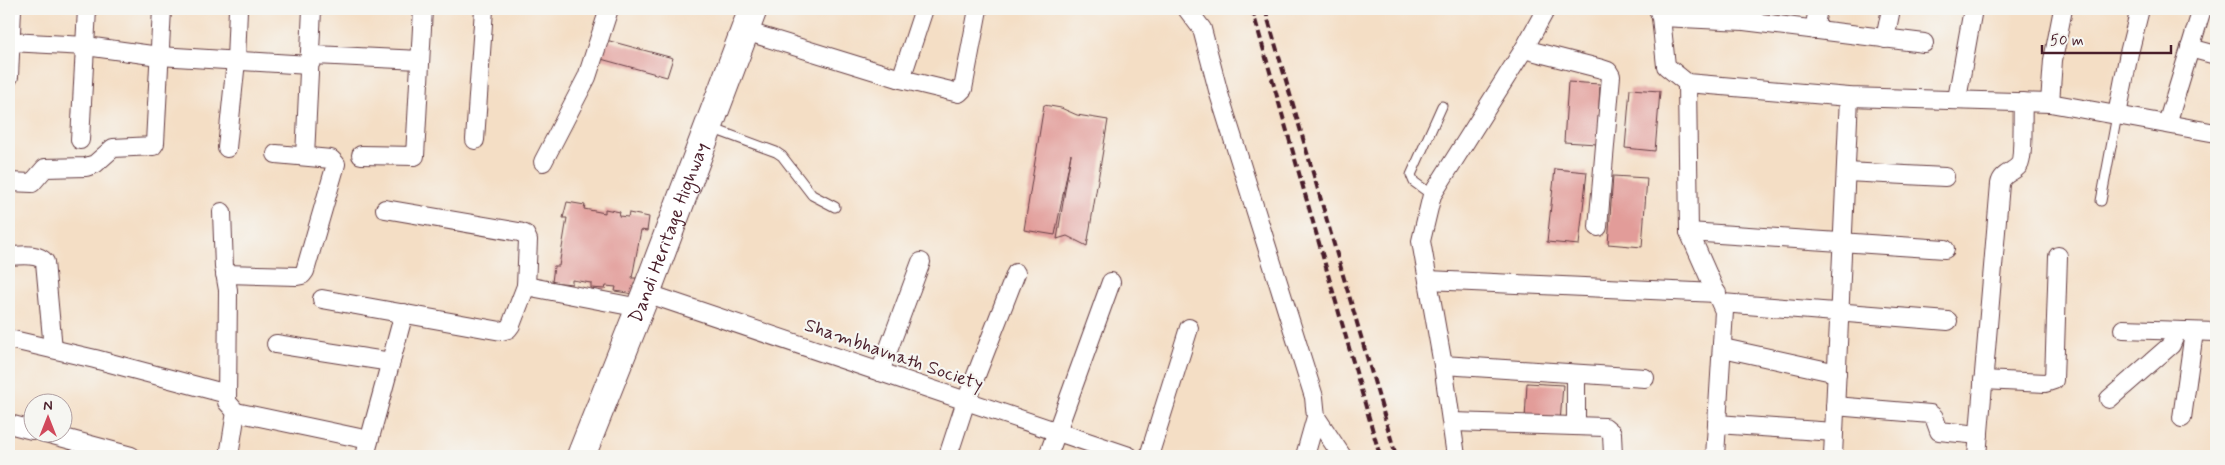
<svg xmlns="http://www.w3.org/2000/svg" width="2225" height="465" font-family="Mynerve,sans-serif">
	<style>
		.building { fill: #e29c99 }
		.lines { fill: none; stroke-linecap: round; stroke-linejoin: round }
		.lane-casing { stroke: #643c42; stroke-width: 11 }
		.street-casing { stroke: #643c42; stroke-width: 20 }
		.highway-casing { stroke: #643c42; stroke-width: 30 }
		.lane { stroke: #fff; stroke-width: 9 }
		.street { stroke: #fff; stroke-width: 18 }
		.highway { stroke: #fff; stroke-width: 28 }
		.rail { stroke: #4a1f2b; stroke-width: 4; stroke-dasharray: 8 4; stroke-linecap: butt }
		.labels { text-anchor: middle; dominant-baseline: central; stroke-width: 4.5; stroke-linejoin: round; paint-order: stroke }
		.street-label { font-size: 19px; fill: #4a1f2b; stroke: #f6f6f2 }
	</style>
	<rect width="100%" height="100%" fill="#f6f6f2"/>
	<filter id="ink" filterUnits="userSpaceOnUse"><feTurbulence type="fractalNoise" baseFrequency=".02" numOctaves="2"/><feDisplacementMap in="SourceGraphic" scale="10" xChannelSelector="R" yChannelSelector="G"/><feConvolveMatrix kernelMatrix="1 2 1 2 8 2 1 2 1" color-interpolation-filters="sRGB"/></filter>
	<filter id="wash" filterUnits="userSpaceOnUse"><feTurbulence type="fractalNoise" baseFrequency=".0096" numOctaves="4" result="noise"/><feDisplacementMap in="SourceGraphic" scale="20" xChannelSelector="R" yChannelSelector="G"/><feGaussianBlur stdDeviation="1.12" result="paint"/><feColorMatrix in="noise" values="0 0 0 0 0 0 0 0 0 0 0 0 0 0 0 0 0 1.4 0 .05"/><feComposite in="paint" operator="in"/></filter>
	<g filter="url(#wash)">
		<rect width="100%" height="100%" fill="#f4dec5"/>
		<g id="blocks">
			<g class="building">
				<path d="M606,40L673,58L667,77L601,59Z"/>
				<path d="M1568,82L1600,84L1597,144L1564,142Z"/>
				<path d="M1630,89L1660,91L1655,151L1625,148Z"/>
				<path d="M1044,105L1061,108L1077,115L1108,120L1087,246L1067,236L1057,239L1071,154L1055,235L1024,230Z"/>
				<path d="M1555,169L1587,172L1579,245L1547,242Z"/>
				<path d="M1613,176L1647,178L1642,247L1608,244Z"/>
				<path d="M567,202L585,205L584,209L605,213V209L620,212L619,216L628,217L629,213L649,217L647,231L641,230L632,278H636L633,294L615,291L616,287L606,286L605,289L591,288V283L572,280V284L552,282L554,266H559L567,218H563Z"/>
				<path d="M1527,383L1563,385L1560,422L1525,420Z"/>
			</g>
		</g>
	</g>
	<g filter="url(#ink)">
		<use href="#blocks" fill-opacity="0" stroke="#643c42" stroke-width="1"/>
		<g class="lines">
			<defs>
				<g id="lane">
					<path d="M711,128L776,152L782,156L812,195L835,207"/>
					<path d="M1432,195L1414,182L1411,175L1442,106"/>
					<path d="M2101,201L2117,115"/>
				</g>
				<g id="street">
					<path d="M1187,9L1202,29L1219,94L1314,397L1316,417L1305,456"/>
					<path d="M1658,9L1661,17L1666,66L1687,83L1849,97L2050,103L2216,133"/>
					<path d="M1661,17L1744,21L1924,43"/>
					<path d="M1814,30L1818,9"/>
					<path d="M745,31L901,79L959,93L963,89L978,9"/>
					<path d="M1885,39L1891,9"/>
					<path d="M10,42L86,46L159,56L309,65L315,55L420,60"/>
					<path d="M2190,48L2216,55"/>
					<path d="M1524,49L1602,69L1608,71L1611,76L1598,227"/>
					<path d="M9,77L12,9"/>
					<path d="M901,79L924,9"/>
					<path d="M1687,83L1689,232L1724,311L1715,456"/>
					<path d="M1957,99L1973,9"/>
					<path d="M2050,103L2053,60L2063,9"/>
					<path d="M2117,115L2129,53L2140,9"/>
					<path d="M2167,124L2202,9"/>
					<path d="M80,140L87,9"/>
					<path d="M475,140L484,9"/>
					<path d="M227,148L236,61L238,9"/>
					<path d="M361,155L415,156L423,9"/>
					<path d="M305,156L312,9"/>
					<path d="M543,162L587,77L609,9"/>
					<path d="M1846,172L1945,177"/>
					<path d="M9,182L32,183L45,168L86,167L95,164L113,148L153,146L155,143L162,9"/>
					<path d="M385,209L519,232L525,234L528,240L526,286"/>
					<path d="M222,212L224,267L228,290L227,402L236,412L369,440"/>
					<path d="M1689,232L1945,249"/>
					<path d="M9,256C20,256 37,252 45,262L53,349"/>
					<path d="M225,274L297,276L302,275L305,271L336,164L331,159L276,154"/>
					<path d="M1428,280L1717,293"/>
					<path d="M646,293L1129,456"/>
					<path d="M322,299L501,331L508,329L511,325L526,286L640,308"/>
					<path d="M1722,303L1948,321"/>
					<path d="M2123,329L2216,332"/>
					<path d="M9,339L95,359L227,394"/>
					<path d="M276,344L391,362"/>
					<path d="M1723,348L1837,373"/>
					<path d="M1443,365L1645,378"/>
					<path d="M880,372L921,262"/>
					<path d="M1983,380L2045,383L2054,380L2058,256"/>
					<path d="M2109,399L2171,345L2177,331"/>
					<path d="M1835,406L1930,414L1934,417L1939,431L1979,435"/>
					<path d="M1316,417L1342,456"/>
					<path d="M2182,418L2194,332"/>
					<path d="M1452,422L1605,427L1612,433L1613,456"/>
					<path d="M9,424L32,430"/>
					<path d="M1717,424L1834,432"/>
					<path d="M1576,426V374"/>
					<path d="M42,432L131,456"/>
					<path d="M229,456L236,412"/>
					<path d="M365,456L404,313"/>
					<path d="M948,456L966,401L1016,273"/>
					<path d="M1048,456L1111,282"/>
					<path d="M1149,456L1189,328"/>
					<path d="M1456,456L1443,365L1421,241L1432,195L1524,49L1546,9"/>
					<path d="M1833,456L1849,97"/>
					<path d="M1977,456L2000,184C2002,173 2013,173 2019,165C2024,158 2022,113 2023,102"/>
				</g>
				<g id="highway">
					<path id="s1" d="M581,456L646,293L753,9"/>
				</g>
			</defs>
			<use href="#lane" class="lane-casing"/>
			<use href="#street" class="street-casing"/>
			<use href="#highway" class="highway-casing"/>
			<use href="#lane" class="lane"/>
			<use href="#street" class="street"/>
			<use href="#highway" class="highway"/>
			<g class="rail">
				<path d="M1252,9L1380,456"/>
				<path d="M1265,9L1396,456"/>
			</g>
		</g>
	</g>
	<g class="labels">
		<g class="street-label">
			<text stroke="none"><textPath href="#s1" startOffset="240">Dandi Heritage Highway</textPath></text>
			<text transform="translate(894 355) rotate(19)">Shambhavnath Society</text>
		</g>
	</g>
	<rect width="2225" height="465" fill="none" stroke="#f6f6f2" stroke-width="30"/>
	<g transform="translate(48 418)"><circle r="24" fill="#f6f6f2" stroke="#b1a0a2"/>
	<path d="M0-4L9 19L0 12L-9 19Z" fill="#d1495b"/>
	<text y="-8" font-size="14" font-weight="bold" text-anchor="middle" fill="#4a1f2b">N</text>
	</g>
	<path d="M2042 45v8h129v-8" fill="none" stroke="#4a1f2b" stroke-width="2.5"/>
	<text x="2050" y="45" font-size="15" fill="#4a1f2b" stroke="#f6f6f2" stroke-width="4" paint-order="stroke">50 m</text>
</svg>
